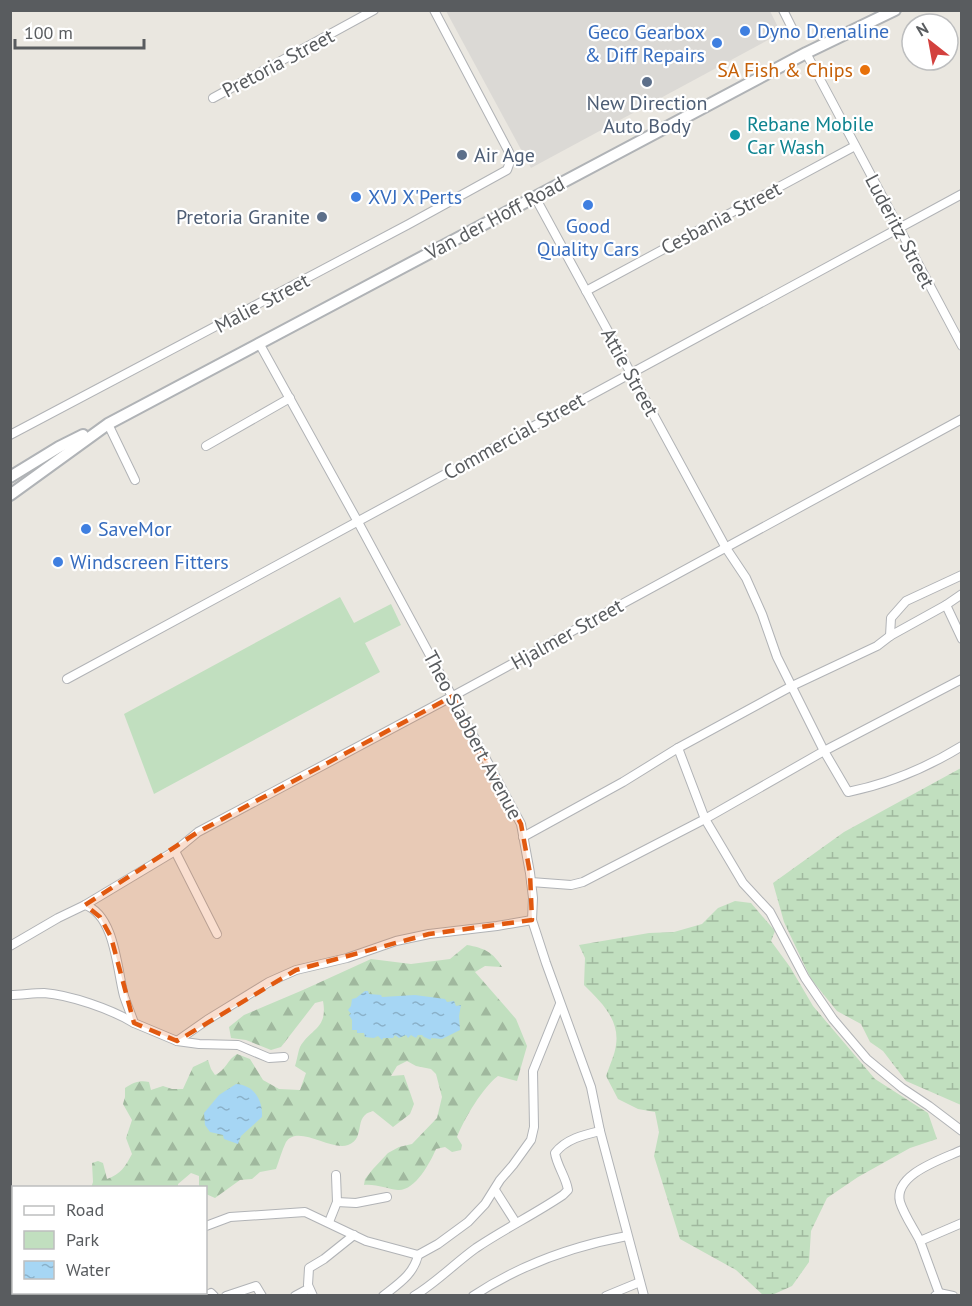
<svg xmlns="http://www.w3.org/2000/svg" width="972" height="1306" font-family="'PT Sans',sans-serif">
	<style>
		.industrial { fill: #dbd9d5 }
		.green { fill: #c1dfbf }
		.forest { fill: url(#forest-firs) }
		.wetland { fill: url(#wetland-marsh) }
		.water { fill: url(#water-ripples) }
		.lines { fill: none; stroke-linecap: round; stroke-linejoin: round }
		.minor-casing { stroke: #b1b3b6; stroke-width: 10 }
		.secondary-casing { stroke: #b0b3b6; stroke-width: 14 }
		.minor { stroke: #fff; stroke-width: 8 }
		.secondary { stroke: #fff; stroke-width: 10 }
		.marked { fill: #e15910; fill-opacity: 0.2; stroke: #e15910; stroke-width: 4.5; stroke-dasharray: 12 8; stroke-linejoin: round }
		.shop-dot { fill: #3f7fe0; stroke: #fff; stroke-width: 2 }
		.food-dot { fill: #e8710a; stroke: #fff; stroke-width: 2 }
		.service-dot { fill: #5c6f8a; stroke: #fff; stroke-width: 2 }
		.culture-dot { fill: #0f9aa8; stroke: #fff; stroke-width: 2 }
		.labels { text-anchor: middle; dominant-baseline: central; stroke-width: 4.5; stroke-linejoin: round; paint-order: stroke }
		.shop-label { font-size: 20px; fill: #366cbe; stroke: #fff; text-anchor: start }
		.street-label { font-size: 20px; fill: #595c5f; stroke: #fff }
		.food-label { font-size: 20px; fill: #c56008; stroke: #fff; text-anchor: end }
		.service-label { font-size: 20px; fill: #4e5e75; stroke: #fff }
		.culture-label { font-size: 20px; fill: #0d838f; stroke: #fff; text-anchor: start }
	</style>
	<defs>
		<pattern id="forest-firs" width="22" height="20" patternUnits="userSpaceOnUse" patternTransform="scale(1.5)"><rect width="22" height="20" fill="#c1dfbf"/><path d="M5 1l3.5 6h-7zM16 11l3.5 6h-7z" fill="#a0b89e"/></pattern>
		<pattern id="wetland-marsh" width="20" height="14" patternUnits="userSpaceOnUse" patternTransform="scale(1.5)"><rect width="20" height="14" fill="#c1dfbf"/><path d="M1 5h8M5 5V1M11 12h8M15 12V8" fill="none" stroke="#a0b89e"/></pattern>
		<pattern id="water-ripples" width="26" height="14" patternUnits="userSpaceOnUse" patternTransform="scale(1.5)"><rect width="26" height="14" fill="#a6d6f4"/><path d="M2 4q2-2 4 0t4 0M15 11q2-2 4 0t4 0" fill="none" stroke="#8ab1c9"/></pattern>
	</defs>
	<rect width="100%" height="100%" fill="#eae7e0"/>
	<path class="industrial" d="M446,11H770L781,33L531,168Z"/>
	<path class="green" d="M340,597L354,623L391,604L401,625L365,643L380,672L154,794L124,714Z"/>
	<path class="forest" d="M467,945C484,948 493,952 502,967L485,966L475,972L516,1019L527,1046L517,1081L498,1076C483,1087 464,1119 457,1137L462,1145L461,1150L452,1152L445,1147L436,1149C430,1163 415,1191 398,1190C386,1189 378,1184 364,1185L365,1179L373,1169L388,1153L399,1147L412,1144L437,1118L442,1097L436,1074L431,1069L416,1066L407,1061L397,1066L391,1076L404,1075L414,1104L410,1114L393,1127L373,1111C352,1116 367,1138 348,1145C330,1151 298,1124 286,1142C282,1150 279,1161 276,1169L260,1172L252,1179L240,1180L215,1198L206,1194V1188L199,1187V1176L191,1173L178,1184V1187L91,1188L93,1182L92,1163L98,1161L103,1163L107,1179C121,1174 125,1167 132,1154L126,1138L132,1120L123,1104L125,1097V1088C133,1083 139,1080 149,1082L151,1090L163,1086L172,1089H183L193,1067L208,1060L211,1069L215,1075C226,1070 227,1060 237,1054L250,1059L263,1080L279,1089L300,1090L306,1073L295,1066C297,1060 298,1052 300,1047C311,1028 328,1029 323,1001L315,1003L281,1047L271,1050L246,1040L231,1038L229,1027L244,1015L303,990L371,959L411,964L450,959Z"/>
	<g class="wetland">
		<path d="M961,768V1105L906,1081L883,1051L870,1042L861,1024L837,1011L811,979L784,922L773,883L844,832Z"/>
		<path d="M735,901L751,903L775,931L771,941L790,967L813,1006L875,1079L928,1113L937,1139L910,1148L858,1177L827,1198L811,1231L809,1262L792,1286L772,1295H763L736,1270L680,1239L654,1156L659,1132L655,1112L638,1109L618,1099L606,1076C609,1067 615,1054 616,1045C620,1019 600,1001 584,985L585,958L579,945L649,933L674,932L702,924L718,908Z"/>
	</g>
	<g class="water">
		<path d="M365,991H368L369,994L381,995L382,997L415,995L445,999L447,1002L454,1001L456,1006L461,1005L459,1016L460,1030L442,1039L431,1038V1040L424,1037L422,1035H418L416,1038L411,1035L408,1038L406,1035L399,1038L395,1035L393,1038H383L382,1040L378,1036L374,1038L365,1037L364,1033H357V1030H352V1020L349,1015L351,1014L348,1010L351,1006L352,999L356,998Z"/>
		<path d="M236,1084C254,1085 263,1100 262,1117L241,1136L238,1144L224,1139L223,1135L210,1132L205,1125L204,1113L219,1095Z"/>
	</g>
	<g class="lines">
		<defs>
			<g id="minor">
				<path d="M783,10L793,30"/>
				<path d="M806,53L962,346"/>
				<path d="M213,98L374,10"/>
				<path d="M535,197L726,548L746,578L762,614L777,657L824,751L848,792C887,784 928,767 962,746"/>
				<path d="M586,291L855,146"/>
				<path d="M259,343L358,522L521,824L530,873L533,898L532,920L546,963L591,1087L600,1131L644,1296"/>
				<path d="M108,424L135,480"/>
				<path d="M10,435L409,224L507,170L511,159L510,154L434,10"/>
				<path d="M206,446L290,398"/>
				<path d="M946,605L962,639"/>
				<path d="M890,636L891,618L906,601L962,575"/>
				<path d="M67,679L962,194"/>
				<path d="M678,748L705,819L743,883L770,912L805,978L833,1019L867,1059L902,1088L929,1106L962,1131"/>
				<path d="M523,837L623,782L678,748L792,686L877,646L890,636L946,605L962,594"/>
				<path d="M175,851L217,934"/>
				<path d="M531,882L571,885L583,882L705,819L824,751L962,679"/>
				<path d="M85,905L175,851L198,832L453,696L962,419"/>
				<path d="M10,946L58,918L85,905C115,915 117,970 124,996C127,1005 131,1014 134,1023L177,1041L199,1044L238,1045L269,1058L284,1057"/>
				<path d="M10,995C21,995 33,993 44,993C70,995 111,1009 134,1023"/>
				<path d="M177,1041L207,1020L269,982L296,970L347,958L396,941L429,934L497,926L532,920"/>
				<path d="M495,1190L516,1223"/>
				<path d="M337,1202L356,1203L387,1197"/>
				<path d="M329,1222L337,1202L336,1175"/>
				<path d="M206,1226L230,1217L305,1212L366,1241L418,1255L438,1244L468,1222L485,1204L500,1180L513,1165L531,1140L534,1127L533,1071L560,1004"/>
				<path d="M920,1241C914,1229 904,1215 900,1202C893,1174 943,1159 962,1150"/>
				<path d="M10,1273L14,1280"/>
				<path d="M19,1292L20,1296"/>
				<path d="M93,1292L94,1296"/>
				<path d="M181,1292L183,1296"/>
				<path d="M939,1293L953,1296"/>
				<path d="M34,1296L43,1292"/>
				<path d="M128,1296L133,1292"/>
				<path d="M206,1296L211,1293L214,1296"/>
				<path d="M226,1296L256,1286L262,1296"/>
				<path d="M295,1296L308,1289"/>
				<path d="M313,1296L308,1285L309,1268L324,1259L354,1235"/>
				<path d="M383,1296C398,1284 414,1274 418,1255"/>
				<path d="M414,1296C436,1283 455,1263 476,1248C504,1229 535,1214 563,1195L568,1190C566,1177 557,1166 555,1153C566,1139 583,1135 600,1131"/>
				<path d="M473,1296C520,1265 573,1246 627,1236"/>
				<path d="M606,1296L640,1282"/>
				<path d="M935,1296L939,1293L920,1241L962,1223"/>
			</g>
			<g id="secondary">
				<path d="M10,477L59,447L83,435"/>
				<path d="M10,495L108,424L806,53L895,10"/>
			</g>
		</defs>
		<use href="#minor" class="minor-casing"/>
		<use href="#secondary" class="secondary-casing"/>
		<use href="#minor" class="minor"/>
		<use href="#secondary" class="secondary"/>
	</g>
	<path class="marked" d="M453,696L521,824L530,873L532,920L429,934L296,970L177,1041L134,1023L111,937L100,917L85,905L198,832Z"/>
	<g class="shop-dot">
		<circle cx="745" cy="31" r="6"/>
		<circle cx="717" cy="43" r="6"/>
		<circle cx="356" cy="197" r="6"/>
		<circle cx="588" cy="205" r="6"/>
		<circle cx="86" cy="529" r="6"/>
		<circle cx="58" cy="562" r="6"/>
	</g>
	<circle class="food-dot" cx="865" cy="70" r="6"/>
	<g class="service-dot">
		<circle cx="647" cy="82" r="6"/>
		<circle cx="462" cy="155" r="6"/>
		<circle cx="322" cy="217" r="6"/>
	</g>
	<circle class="culture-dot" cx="735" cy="135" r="6"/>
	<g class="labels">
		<g class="shop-label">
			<text x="757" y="31">Dyno Drenaline</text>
			<text x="705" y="32" text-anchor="end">Geco Gearbox<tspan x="705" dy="23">&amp; Diff Repairs</tspan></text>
			<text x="368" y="197">XVJ X'Perts</text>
			<text x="588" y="226" text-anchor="middle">Good<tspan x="588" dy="23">Quality Cars</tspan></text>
			<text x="98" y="529">SaveMor</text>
			<text x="70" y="562">Windscreen Fitters</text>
		</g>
		<g class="street-label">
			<text transform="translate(278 63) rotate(-28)">Pretoria Street</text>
			<text transform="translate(495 218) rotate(-28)">Van der Hoff Road</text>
			<text transform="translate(721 218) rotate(-28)">Cesbania Street</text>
			<text transform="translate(900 231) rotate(62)">Luderitz Street</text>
			<text transform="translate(262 303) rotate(-28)">Malie Street</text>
			<text transform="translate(630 372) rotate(61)">Attie Street</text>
			<text transform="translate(514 436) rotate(-29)">Commercial Street</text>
			<text transform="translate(567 634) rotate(-29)">Hjalmer Street</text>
			<text transform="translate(473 735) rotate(62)">Theo Slabbert Avenue</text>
		</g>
		<g class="food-label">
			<text x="853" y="70">SA Fish &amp; Chips</text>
		</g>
		<g class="service-label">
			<text x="647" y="103">New Direction<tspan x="647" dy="23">Auto Body</tspan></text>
			<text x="474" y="155" text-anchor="start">Air Age</text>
			<text x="310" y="217" text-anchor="end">Pretoria Granite</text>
		</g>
		<g class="culture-label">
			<text x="747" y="124">Rebane Mobile<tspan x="747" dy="23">Car Wash</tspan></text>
		</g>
	</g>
	<rect width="972" height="1306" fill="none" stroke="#595c5f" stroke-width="24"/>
	<rect x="12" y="1186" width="195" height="108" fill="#ffffff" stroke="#bdbebf" stroke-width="1.5"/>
	<rect x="24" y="1206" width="30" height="9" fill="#ffffff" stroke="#bdbebf" stroke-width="1.5"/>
	<text x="66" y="1216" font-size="18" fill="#595c5f">Road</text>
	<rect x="24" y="1231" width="30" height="18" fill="#c1dfbf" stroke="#bdbebf" stroke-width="1.5"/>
	<text x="66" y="1246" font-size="18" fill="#595c5f">Park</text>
	<rect x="24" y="1261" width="30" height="18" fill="url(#water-ripples)" stroke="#bdbebf" stroke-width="1.5"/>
	<text x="66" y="1276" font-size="18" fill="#595c5f">Water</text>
	<g transform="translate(930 42) rotate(329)"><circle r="28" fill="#ffffff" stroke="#bdbebf" stroke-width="1.5"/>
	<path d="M0-4.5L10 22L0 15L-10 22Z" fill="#d3413e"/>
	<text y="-9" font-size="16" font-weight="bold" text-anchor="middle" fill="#595c5f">N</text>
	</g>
	<path d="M15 39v9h129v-9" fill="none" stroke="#595c5f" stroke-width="3"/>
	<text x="24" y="39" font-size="18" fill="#595c5f" stroke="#ffffff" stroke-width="4.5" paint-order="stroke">100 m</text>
</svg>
